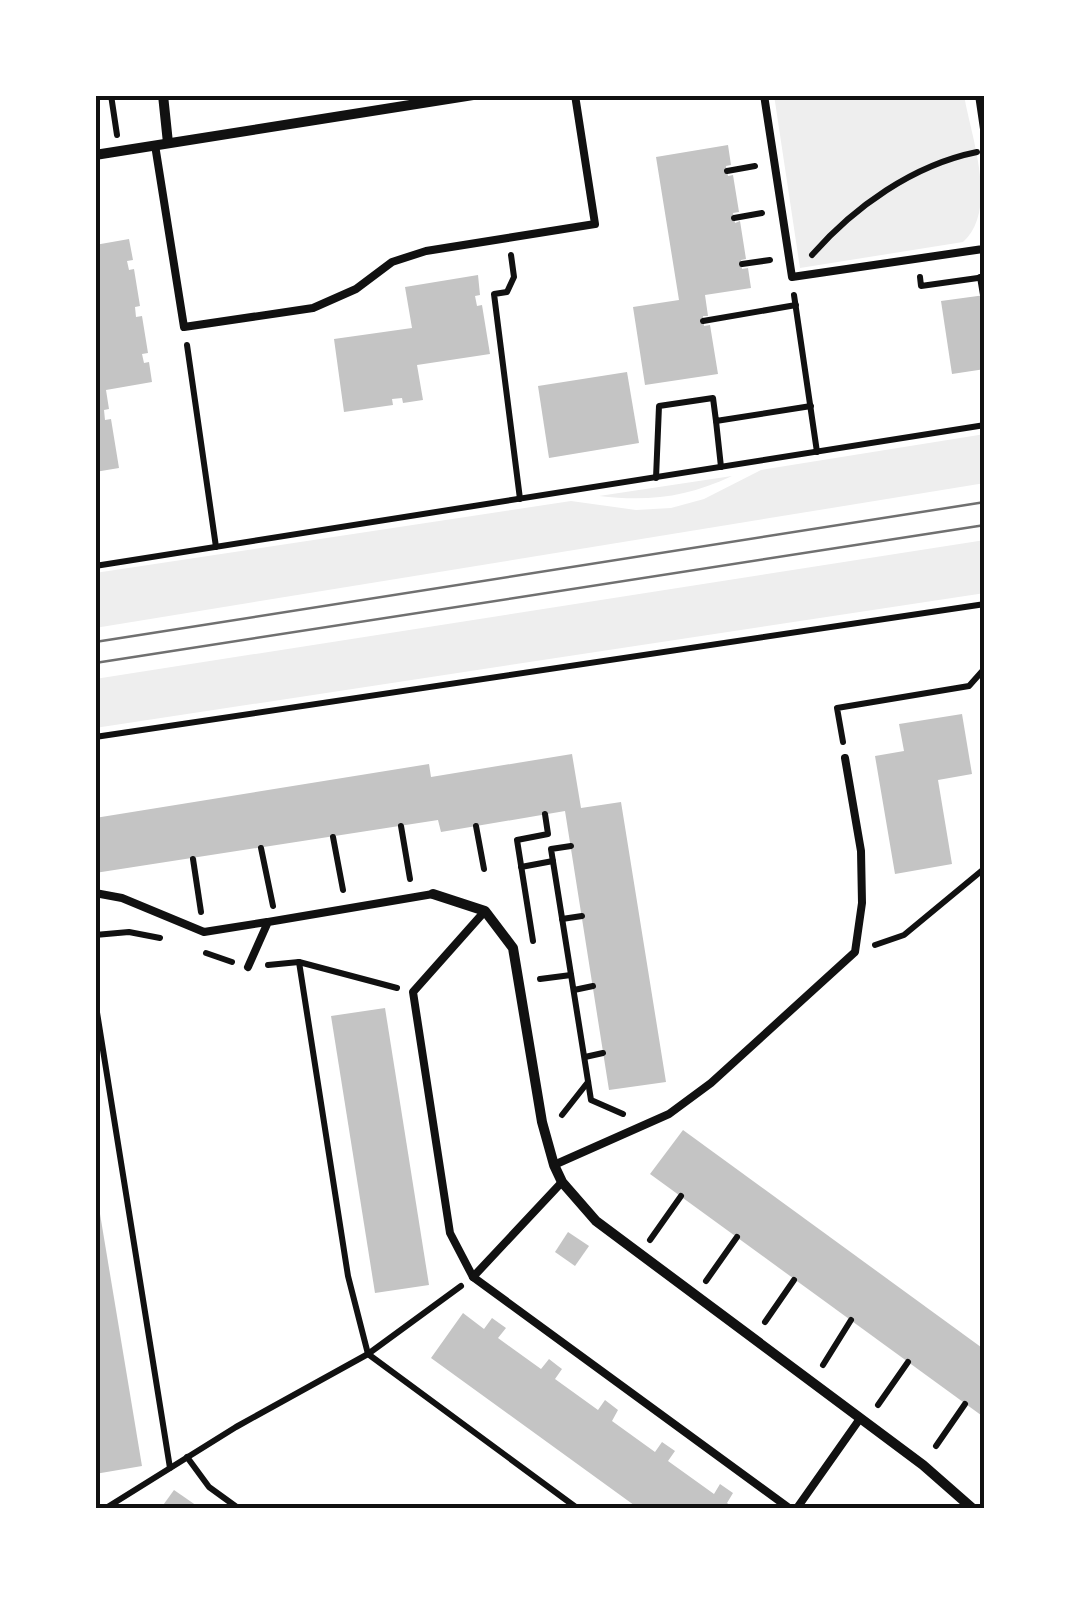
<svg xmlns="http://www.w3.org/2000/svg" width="1080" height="1603" font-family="'Golos Text',sans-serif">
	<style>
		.green { fill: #eee }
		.building { fill: #c4c4c4 }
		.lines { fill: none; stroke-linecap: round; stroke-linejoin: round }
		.path { stroke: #111; stroke-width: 6 }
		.service { stroke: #111; stroke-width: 8 }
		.minor { stroke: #111; stroke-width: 10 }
		.tram { stroke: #707070; stroke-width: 2.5 }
		.neatline { fill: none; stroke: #111; stroke-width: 4 }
	</style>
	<rect width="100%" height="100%" fill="#fff"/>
	<g class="green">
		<path d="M774,95H964C971,137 999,210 963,242L800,268Z"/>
		<path d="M985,434V483L95,628V573L571,501L636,510L671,508L704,499L761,470Z"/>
		<path d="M732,476C687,497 649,502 599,496Z"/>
		<path d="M985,540V593L95,728V679Z"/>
	</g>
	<g class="building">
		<path d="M728,145L731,165L726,166L728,176L733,175L739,212L733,213L735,223L740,221L746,259L741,260L742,269L748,268L751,288L705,295L708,316H703L704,326L710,325L718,374L645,385L633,307L679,300L656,157Z"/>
		<path d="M129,239L133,260L127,261L129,270L134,269L140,306L135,307L136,317L142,316L148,353L142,354L144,363L149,362L152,382L106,390L109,409L104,410L105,420L111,419L119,468L95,472V245Z"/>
		<path d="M478,275L480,295L475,296L477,306L482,305L490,354L417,365L423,400L403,403L402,398L392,399L393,405L344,412L334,339L412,328L405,287Z"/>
		<path d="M985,295V369L952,374L941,301Z"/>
		<path d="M627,372L639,443L549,458L538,386Z"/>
		<path d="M962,714L972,774L938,780L952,864L895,874L875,756L904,751L899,724Z"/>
		<path d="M572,754L581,808L621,802L666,1082L609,1090L565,811L441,832L438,820L95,873V818L429,764L431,777Z"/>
		<path d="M385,1008L429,1285L375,1293L331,1016Z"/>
		<path d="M683,1130L985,1350V1418L650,1174Z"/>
		<path d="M95,1184L142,1466L95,1474Z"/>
		<path d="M568,1232L589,1246L575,1266L555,1252Z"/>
		<path d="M463,1313L484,1329L492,1318L506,1328L498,1338L541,1369L549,1359L558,1366L562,1369L555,1379L598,1410L605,1400L618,1410L612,1421L655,1452L662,1442L675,1451L668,1461L714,1494L720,1484L733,1493L727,1503L733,1508H638L431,1358Z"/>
		<path d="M174,1490L200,1508H161Z"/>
	</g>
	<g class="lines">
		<g class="path">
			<path d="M111,95L117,135"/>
			<path d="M727,171L755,166"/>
			<path d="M734,218L762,213"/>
			<path d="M511,255L514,277L507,292L494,294L520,499"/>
			<path d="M812,255C854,207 913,165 977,152"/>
			<path d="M742,264L770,260"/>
			<path d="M920,277L921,286L985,277"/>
			<path d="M980,277L983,295"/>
			<path d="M794,295L817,452"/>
			<path d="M703,321L796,305"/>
			<path d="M187,345L216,547"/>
			<path d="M716,421L721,467"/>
			<path d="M656,478L659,406L713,398L716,421L811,406"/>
			<path d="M95,566L985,425"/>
			<path d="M95,737L985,604"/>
			<path d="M843,742L837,708L969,686L985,668"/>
			<path d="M401,826L410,879"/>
			<path d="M476,826L484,869"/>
			<path d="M333,837L343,890"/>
			<path d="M571,846L551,849L591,1100L623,1114"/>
			<path d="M261,848L273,906"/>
			<path d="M193,859L201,912"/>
			<path d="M521,867L553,861"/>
			<path d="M562,919L582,916"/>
			<path d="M95,935L129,932L160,938"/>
			<path d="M533,941L517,840L548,834L545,814"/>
			<path d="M875,945L904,935L985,868"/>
			<path d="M206,953L232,962"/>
			<path d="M299,962L348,1276L368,1354L577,1508"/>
			<path d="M268,965L299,962L397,988"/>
			<path d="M540,979L571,975"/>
			<path d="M574,990L593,986"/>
			<path d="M95,1000L170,1468"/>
			<path d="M585,1057L603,1053"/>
			<path d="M562,1115L588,1082"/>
			<path d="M650,1240L681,1196"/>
			<path d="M706,1281L737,1237"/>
			<path d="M765,1322L794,1280"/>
			<path d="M823,1365L851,1320"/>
			<path d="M878,1405L908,1362"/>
			<path d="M936,1446L965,1404"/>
			<path d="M187,1457L209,1487L238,1508"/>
			<path d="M106,1508L236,1427L368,1354L461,1286"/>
		</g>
		<g class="service">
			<path d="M764,95L792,277L983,249L985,244"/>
			<path d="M979,95L985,136"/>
			<path d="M155,145L184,327L313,308L356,289L392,262L426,251L595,224L575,95"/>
			<path d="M95,893L122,898L204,932L267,922"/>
			<path d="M485,911L413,992L450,1233L473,1277L789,1508"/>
			<path d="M248,967L268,922L433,894"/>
			<path d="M554,1165L669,1114L711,1083L855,952L862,903L861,851L845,758"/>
			<path d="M473,1277L562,1182"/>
			<path d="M797,1508L859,1420"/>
		</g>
		<g class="minor">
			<path d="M163,95L168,143"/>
			<path d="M95,155L473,95"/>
			<path d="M433,894L485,911L513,948L542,1122L554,1165L562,1182L596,1221L923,1465L972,1508"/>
		</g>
		<g class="tram">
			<path d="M95,642L985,502"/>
			<path d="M95,663L985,525"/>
		</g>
	</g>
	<rect width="1080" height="1603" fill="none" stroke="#ffffff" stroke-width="195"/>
	<rect x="98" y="98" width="884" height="1408" class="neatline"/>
</svg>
